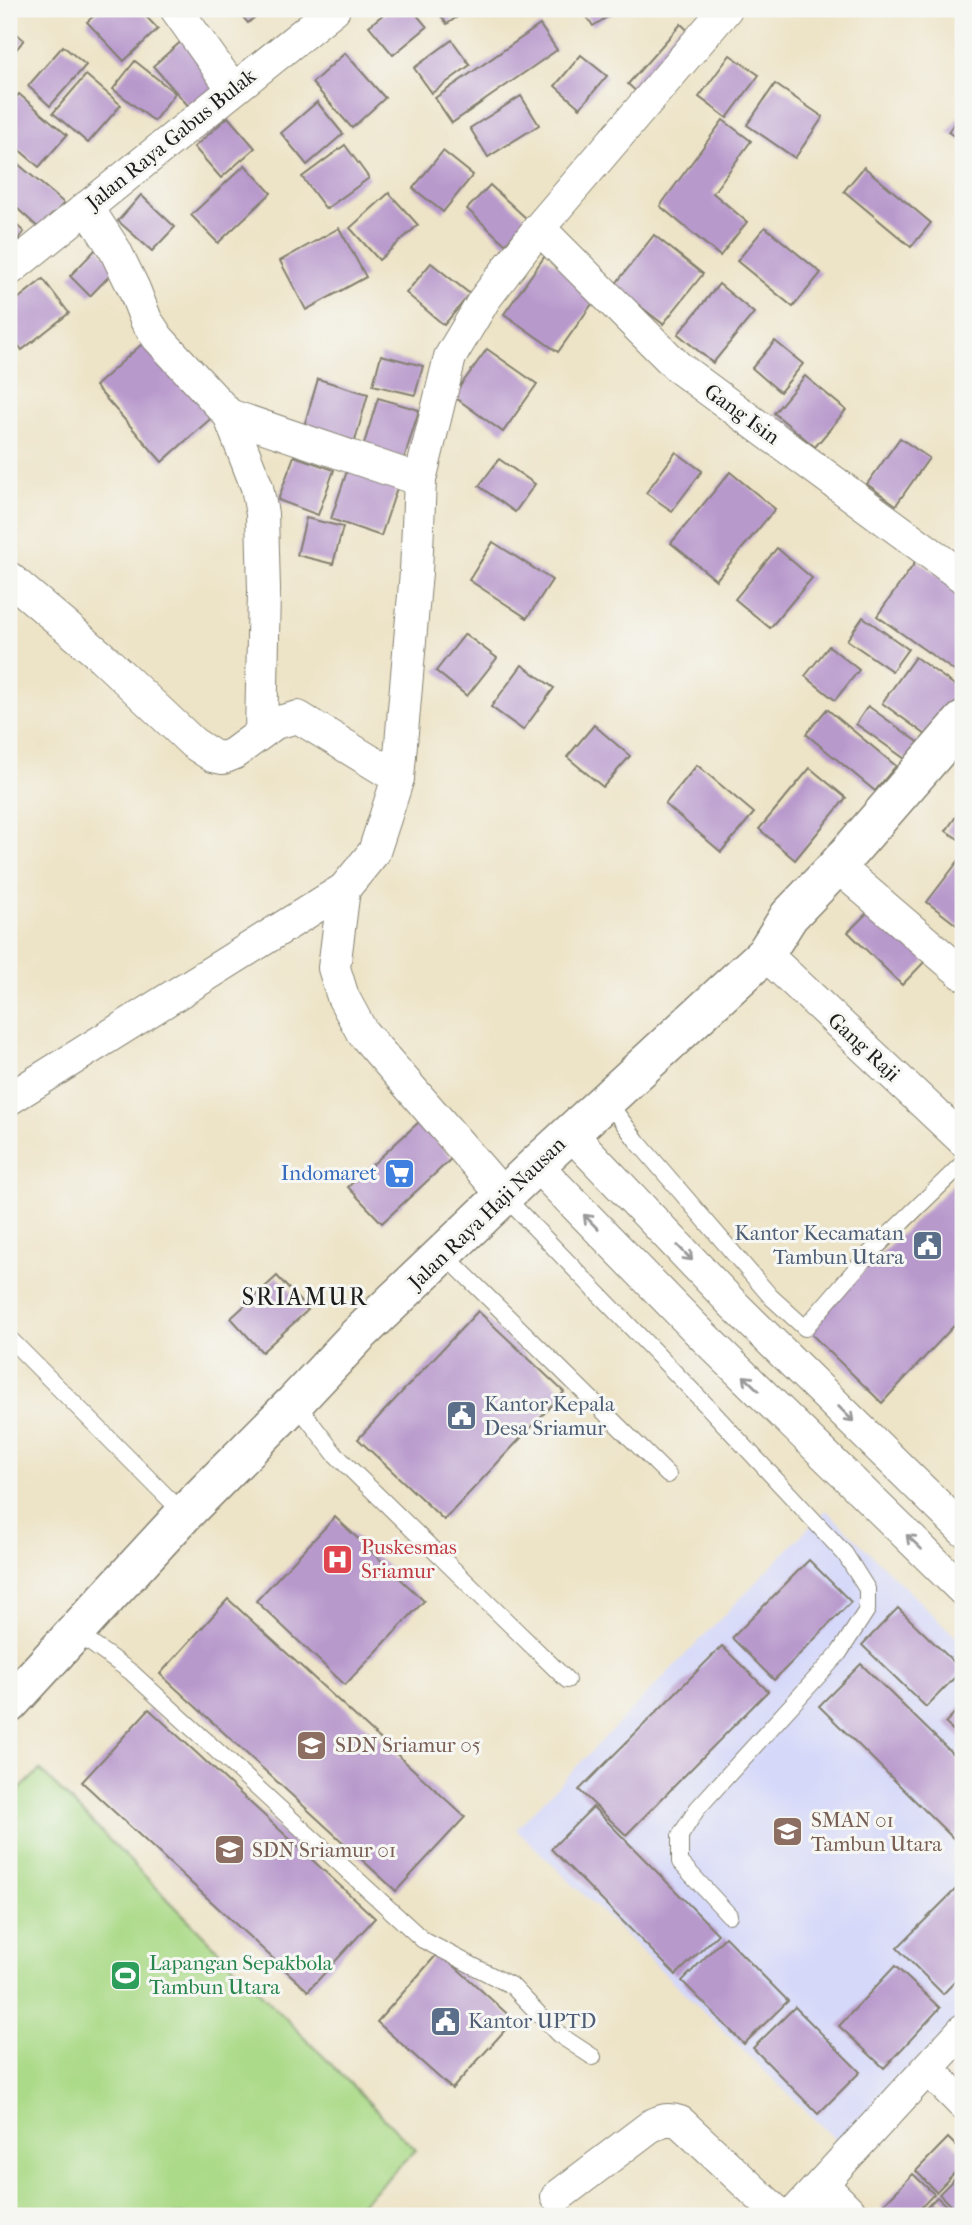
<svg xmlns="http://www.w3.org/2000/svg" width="972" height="2225" font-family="'IM FELL French Canon',serif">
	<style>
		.built { fill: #d5d8f9; fill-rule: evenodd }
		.green { fill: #abda88; stroke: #647b52; stroke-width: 2 }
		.building { fill: #b899cc }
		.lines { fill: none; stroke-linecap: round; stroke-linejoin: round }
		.lane-casing { stroke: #848071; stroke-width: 18 }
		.street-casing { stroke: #848071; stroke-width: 34 }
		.secondary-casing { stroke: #848071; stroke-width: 41 }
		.lane { stroke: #fff; stroke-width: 16 }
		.street { stroke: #fff; stroke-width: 32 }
		.secondary { stroke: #fff; stroke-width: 38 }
		.oneway { stroke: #999 }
		.labels { text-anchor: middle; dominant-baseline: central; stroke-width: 6; stroke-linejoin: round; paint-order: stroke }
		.street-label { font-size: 21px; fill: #1c1c1c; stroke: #f6f6f2 }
		.shop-label { font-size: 21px; fill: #366cbe; stroke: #f6f6f2; text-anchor: end }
		.service-label { font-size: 21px; fill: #4e5e75; stroke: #f6f6f2; text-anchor: start }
		.health-label { font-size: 21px; fill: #be3a42; stroke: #f6f6f2; text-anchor: start }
		.education-label { font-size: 21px; fill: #785e54; stroke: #f6f6f2; text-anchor: start }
		.leisure-label { font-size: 21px; fill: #27864d; stroke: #f6f6f2; text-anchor: start }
		.quarter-label { font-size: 24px; letter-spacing: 2px; fill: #1c1c1c; stroke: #f6f6f2 }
	</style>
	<rect width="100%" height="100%" fill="#f6f6f2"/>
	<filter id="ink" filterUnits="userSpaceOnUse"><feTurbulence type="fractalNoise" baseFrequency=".0143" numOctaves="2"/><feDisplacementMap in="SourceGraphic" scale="14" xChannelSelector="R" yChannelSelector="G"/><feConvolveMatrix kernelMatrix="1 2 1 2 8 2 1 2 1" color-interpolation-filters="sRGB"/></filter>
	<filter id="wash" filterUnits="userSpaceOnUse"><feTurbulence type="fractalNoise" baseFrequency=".00686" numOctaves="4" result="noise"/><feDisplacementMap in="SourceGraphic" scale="28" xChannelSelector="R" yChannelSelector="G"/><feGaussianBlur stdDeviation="1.57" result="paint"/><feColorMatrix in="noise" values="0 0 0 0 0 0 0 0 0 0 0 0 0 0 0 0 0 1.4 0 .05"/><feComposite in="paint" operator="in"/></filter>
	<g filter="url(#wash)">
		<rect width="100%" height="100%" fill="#ede3c6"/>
		<path class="built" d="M826,1510L963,1644V1704L946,1723L963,1740V1764L862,1664L820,1706L952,1838L963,1828V1882L898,1948L943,1993L963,1973V2026L844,2148L516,1829ZM809,1560L851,1602L732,1638ZM898,1608L962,1670L927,1707L863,1645ZM722,1646L768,1691L625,1835L580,1790ZM592,1807L717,1934L676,1975L551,1850ZM725,1938L787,2001L744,2044L682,1981ZM895,1966L940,2008L884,2068L839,2026ZM795,2007L859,2072L753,2048Z"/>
		<path class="green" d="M40,1770L416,2150L349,2216H9V1800Z"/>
		<g id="blocks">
			<g class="building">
				<path d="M101,9H139L158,29L124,61L87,22Z"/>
				<path d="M236,9H264L248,23Z"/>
				<path d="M390,9H412L427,27L393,55L369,26Z"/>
				<path d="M436,9H468L447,24Z"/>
				<path d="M582,9H620L593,26Z"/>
				<path d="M681,24L695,37L642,97L628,84Z"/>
				<path d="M540,25L557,50L452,123L435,98Z"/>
				<path d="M9,27L24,40L9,58Z"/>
				<path d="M184,39L223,82L192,110L153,66Z"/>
				<path d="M452,40L470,65L432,93L414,68Z"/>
				<path d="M63,46L86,65L50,106L28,86Z"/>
				<path d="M345,53L385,98L352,128L312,83Z"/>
				<path d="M581,55L607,76L580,108L555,86Z"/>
				<path d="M730,55L759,75L727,118L699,97Z"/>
				<path d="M135,61L175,93L154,121L113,89Z"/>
				<path d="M86,75L121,105L88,143L53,113Z"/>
				<path d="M775,84L823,117L795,158L747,125Z"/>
				<path d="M19,94L67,135L39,167L9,141V105Z"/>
				<path d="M521,96L539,125L488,157L470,128Z"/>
				<path d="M317,102L343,134L307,165L281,133Z"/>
				<path d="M963,111V142L948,132Z"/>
				<path d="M228,117L255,148L221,178L194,147Z"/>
				<path d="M723,120L751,141L713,193L747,222L720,256L660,206Z"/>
				<path d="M345,145L369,178L326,209L302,177Z"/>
				<path d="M443,151L473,175L443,212L413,188Z"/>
				<path d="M11,158L64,203L40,229L9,201V160Z"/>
				<path d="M245,165L271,193L218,243L191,215Z"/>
				<path d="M864,167L931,223L911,247L844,191Z"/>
				<path d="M490,185L528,220L505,244L467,209Z"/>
				<path d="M389,193L418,225L379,260L350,228Z"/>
				<path d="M141,195L175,227L152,251L118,221Z"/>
				<path d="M9,218L24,232L9,250Z"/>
				<path d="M765,227L821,273L793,307L737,261Z"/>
				<path d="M339,228L366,277L306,310L280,261Z"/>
				<path d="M654,235L703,274L663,324L614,286Z"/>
				<path d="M98,247L118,267L90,296L70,276Z"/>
				<path d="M545,256L599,294L558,352L504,314Z"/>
				<path d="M431,263L470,294L444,325L406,293Z"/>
				<path d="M43,279L69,313L22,350L9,333V306Z"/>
				<path d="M719,284L754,313L713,363L678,334Z"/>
				<path d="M151,336L218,412L162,462L95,386Z"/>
				<path d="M775,341L803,364L780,392L752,368Z"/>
				<path d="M487,349L537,384L503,432L453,396Z"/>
				<path d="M381,355L423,366L415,395L373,385Z"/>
				<path d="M805,376L846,410L815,447L774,413Z"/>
				<path d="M318,379L368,394L355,441L304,426Z"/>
				<path d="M378,398L419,410L404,459L363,447Z"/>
				<path d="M900,438L929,458L896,505L867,484Z"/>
				<path d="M676,452L702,471L672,511L646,493Z"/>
				<path d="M294,456L334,470L318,515L278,500Z"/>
				<path d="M499,459L535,484L515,512L479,486Z"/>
				<path d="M348,468L398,485L381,536L331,519Z"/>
				<path d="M730,472L775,509L716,580L671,543Z"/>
				<path d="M306,518L343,527L333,564L297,555Z"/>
				<path d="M493,542L552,580L527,618L469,580Z"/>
				<path d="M777,548L812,578L770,628L735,599Z"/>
				<path d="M917,560L963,593V677L877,616Z"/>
				<path d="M863,617L908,649L892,671L847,640Z"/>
				<path d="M465,634L497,658L467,696L436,671Z"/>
				<path d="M829,646L859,670L835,700L805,676Z"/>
				<path d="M915,657L963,691V698L933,740L882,703Z"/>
				<path d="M522,665L554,688L523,730L491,707Z"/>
				<path d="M868,706L928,749L915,766L856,724Z"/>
				<path d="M827,709L896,766L875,791L806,734Z"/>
				<path d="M594,725L630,756L603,787L567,757Z"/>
				<path d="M697,765L754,813L721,852L665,804Z"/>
				<path d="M810,768L846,798L795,860L759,829Z"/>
				<path d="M963,806V842L946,831Z"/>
				<path d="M959,860L963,864V930L927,902Z"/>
				<path d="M876,904L930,956L902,985L848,932Z"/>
				<path d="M419,1122L452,1158L382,1223L348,1187Z"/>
				<path d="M963,1174V1316L882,1403L805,1328Z"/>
				<path d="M277,1276L308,1310L262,1352L231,1318Z"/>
				<path d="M478,1311L564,1392L444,1520L358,1439Z"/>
				<path d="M335,1517L424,1601L345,1685L256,1601Z"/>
				<path d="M809,1560L851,1602L774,1680L732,1638Z"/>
				<path d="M228,1599L465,1817L396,1891L160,1674Z"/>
				<path d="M898,1608L962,1670L926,1707L862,1645Z"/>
				<path d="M722,1646L768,1691L626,1835L579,1790Z"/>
				<path d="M861,1664L963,1764V1828L953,1838L819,1706Z"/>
				<path d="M963,1704V1740L945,1723Z"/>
				<path d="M149,1709L375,1918L308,1991L82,1782Z"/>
				<path d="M593,1807L718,1934L676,1975L551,1849Z"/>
				<path d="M963,1882V1973L943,1994L897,1948Z"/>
				<path d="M725,1937L788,2001L744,2044L682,1981Z"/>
				<path d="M439,1952L514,2020L452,2089L377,2022Z"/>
				<path d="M895,1966L940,2008L884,2068L839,2026Z"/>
				<path d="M795,2007L860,2072L818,2114L753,2048Z"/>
				<path d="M948,2138L963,2153V2164L936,2192L916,2171Z"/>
				<path d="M963,2170V2211L960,2215L939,2194Z"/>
				<path d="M913,2174L934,2194L913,2216H890L881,2207Z"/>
				<path d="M937,2197L957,2216H918Z"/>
			</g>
		</g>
	</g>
	<g filter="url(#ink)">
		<use href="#blocks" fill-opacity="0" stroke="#848071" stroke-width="2"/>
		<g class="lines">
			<defs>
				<g id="lane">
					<path d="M607,1101L637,1141L771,1297L805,1328L867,1256L963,1163"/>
					<path d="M504,1196L709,1408L845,1554L867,1589V1610L839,1653L697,1809L680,1836V1862L729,1915"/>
					<path d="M444,1254L668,1475"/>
					<path d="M9,1338L184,1514"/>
					<path d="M295,1402L335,1454L567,1680"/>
					<path d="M75,1632L131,1672L423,1940L512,1986L558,2034L593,2057"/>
				</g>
				<g id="street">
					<path d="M176,9L233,89"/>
					<path d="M87,207L115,250L134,289L146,320L158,338L229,415L257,487L262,514L264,590L261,733"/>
					<path d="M539,228L678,367L963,577"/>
					<path d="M9,270L334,9"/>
					<path d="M229,415L420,480"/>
					<path d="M9,578L102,657L193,743L213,756L223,758L233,754L275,723L298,717L398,778"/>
					<path d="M837,866L963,974"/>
					<path d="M344,889L334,968L343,997L362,1032L504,1196"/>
					<path d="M765,954L963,1140"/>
					<path d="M9,1099L344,889L374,852L398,778L416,572L420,480L450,357L484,300L539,228L726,9"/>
					<path d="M570,1133L733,1304L963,1530"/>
					<path d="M536,1165L702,1335L963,1590"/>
					<path d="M928,2069L963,2104"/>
					<path d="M822,2184L854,2216"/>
					<path d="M557,2197L652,2125C663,2120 669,2118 680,2122L781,2216"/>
					<path d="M792,2216L963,2030"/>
				</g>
				<path id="secondary" d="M9,1704L184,1514L295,1402L357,1336L536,1165L765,954L789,916L837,866L963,721"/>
			</defs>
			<use href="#lane" class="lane-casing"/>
			<use href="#street" class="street-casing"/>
			<use href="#secondary" class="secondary-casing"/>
			<use href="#lane" class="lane"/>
			<use href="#street" class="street"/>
			<use href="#secondary" class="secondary"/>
		</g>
		<defs><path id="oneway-shaft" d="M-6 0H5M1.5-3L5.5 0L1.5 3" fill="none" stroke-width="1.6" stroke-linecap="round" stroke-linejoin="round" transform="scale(1.75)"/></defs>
		<g class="oneway">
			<use href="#oneway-shaft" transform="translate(591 1222) rotate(-134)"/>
			<use href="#oneway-shaft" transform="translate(685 1253) rotate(46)"/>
			<use href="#oneway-shaft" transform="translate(751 1383) rotate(-136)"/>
			<use href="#oneway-shaft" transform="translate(846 1414) rotate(45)"/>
			<use href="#oneway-shaft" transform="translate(914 1542) rotate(-136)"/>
		</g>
	</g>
	<defs>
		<symbol id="supermarket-square" viewBox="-11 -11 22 22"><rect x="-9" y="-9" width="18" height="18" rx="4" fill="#3f7fe0" stroke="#f6f6f2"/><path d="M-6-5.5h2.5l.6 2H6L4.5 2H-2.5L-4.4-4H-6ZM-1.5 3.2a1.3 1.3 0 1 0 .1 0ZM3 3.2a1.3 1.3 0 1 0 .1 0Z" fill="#fff"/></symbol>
		<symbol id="civic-square" viewBox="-11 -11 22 22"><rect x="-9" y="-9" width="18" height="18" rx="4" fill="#5c6f8a" stroke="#f6f6f2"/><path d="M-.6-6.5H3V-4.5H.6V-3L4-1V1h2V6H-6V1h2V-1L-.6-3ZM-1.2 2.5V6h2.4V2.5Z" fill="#fff"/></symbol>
		<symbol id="hospital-square" viewBox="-11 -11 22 22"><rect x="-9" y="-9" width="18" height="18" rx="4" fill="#e0444e" stroke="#f6f6f2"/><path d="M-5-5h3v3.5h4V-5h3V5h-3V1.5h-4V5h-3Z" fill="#fff"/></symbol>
		<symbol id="school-square" viewBox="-11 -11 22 22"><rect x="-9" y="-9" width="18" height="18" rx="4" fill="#8d6e63" stroke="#f6f6f2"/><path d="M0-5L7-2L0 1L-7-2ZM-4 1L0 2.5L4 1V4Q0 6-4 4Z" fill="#fff"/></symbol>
		<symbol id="stadium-square" viewBox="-11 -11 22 22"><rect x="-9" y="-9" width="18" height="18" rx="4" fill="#2e9e5b" stroke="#f6f6f2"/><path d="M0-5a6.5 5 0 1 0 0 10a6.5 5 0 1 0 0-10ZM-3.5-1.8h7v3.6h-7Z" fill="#fff"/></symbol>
	</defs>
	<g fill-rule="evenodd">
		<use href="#supermarket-square" x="382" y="1156" width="35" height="35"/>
		<use href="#civic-square" x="910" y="1228" width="35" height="35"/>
		<use href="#civic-square" x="444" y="1398" width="35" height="35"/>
		<use href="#hospital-square" x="320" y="1542" width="35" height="35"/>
		<use href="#school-square" x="294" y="1728" width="35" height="35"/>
		<use href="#school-square" x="770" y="1814" width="35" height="35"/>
		<use href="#school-square" x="212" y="1832" width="35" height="35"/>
		<use href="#stadium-square" x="108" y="1958" width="35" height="35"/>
		<use href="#civic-square" x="428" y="2004" width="35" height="35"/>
	</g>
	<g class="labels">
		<g class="street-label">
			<text transform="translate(171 139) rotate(-39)">Jalan Raya Gabus Bulak</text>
			<text transform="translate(742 414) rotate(36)">Gang Isin</text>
			<text transform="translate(864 1047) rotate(43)">Gang Raji</text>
			<text transform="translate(487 1213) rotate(-44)">Jalan Raya Haji Nausan</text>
		</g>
		<g class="shop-label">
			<text x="377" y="1173">Indomaret</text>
		</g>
		<g class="service-label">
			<text x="904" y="1233" text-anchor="end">Kantor Kecamatan<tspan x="904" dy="24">Tambun Utara</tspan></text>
			<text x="484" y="1404">Kantor Kepala<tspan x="484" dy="24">Desa Sriamur</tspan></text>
			<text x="468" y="2021">Kantor UPTD</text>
		</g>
		<g class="health-label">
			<text x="361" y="1547">Puskesmas<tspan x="361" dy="24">Sriamur</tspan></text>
		</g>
		<g class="education-label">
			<text x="335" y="1745">SDN Sriamur 05</text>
			<text x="811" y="1820">SMAN 01<tspan x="811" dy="24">Tambun Utara</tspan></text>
			<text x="252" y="1850">SDN Sriamur 01</text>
		</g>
		<g class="leisure-label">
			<text x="149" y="1963">Lapangan Sepakbola<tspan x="149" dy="24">Tambun Utara</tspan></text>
		</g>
		<g class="quarter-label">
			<text x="305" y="1297">SRIAMUR</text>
		</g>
	</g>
	<rect width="972" height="2225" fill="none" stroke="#f6f6f2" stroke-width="35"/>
</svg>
